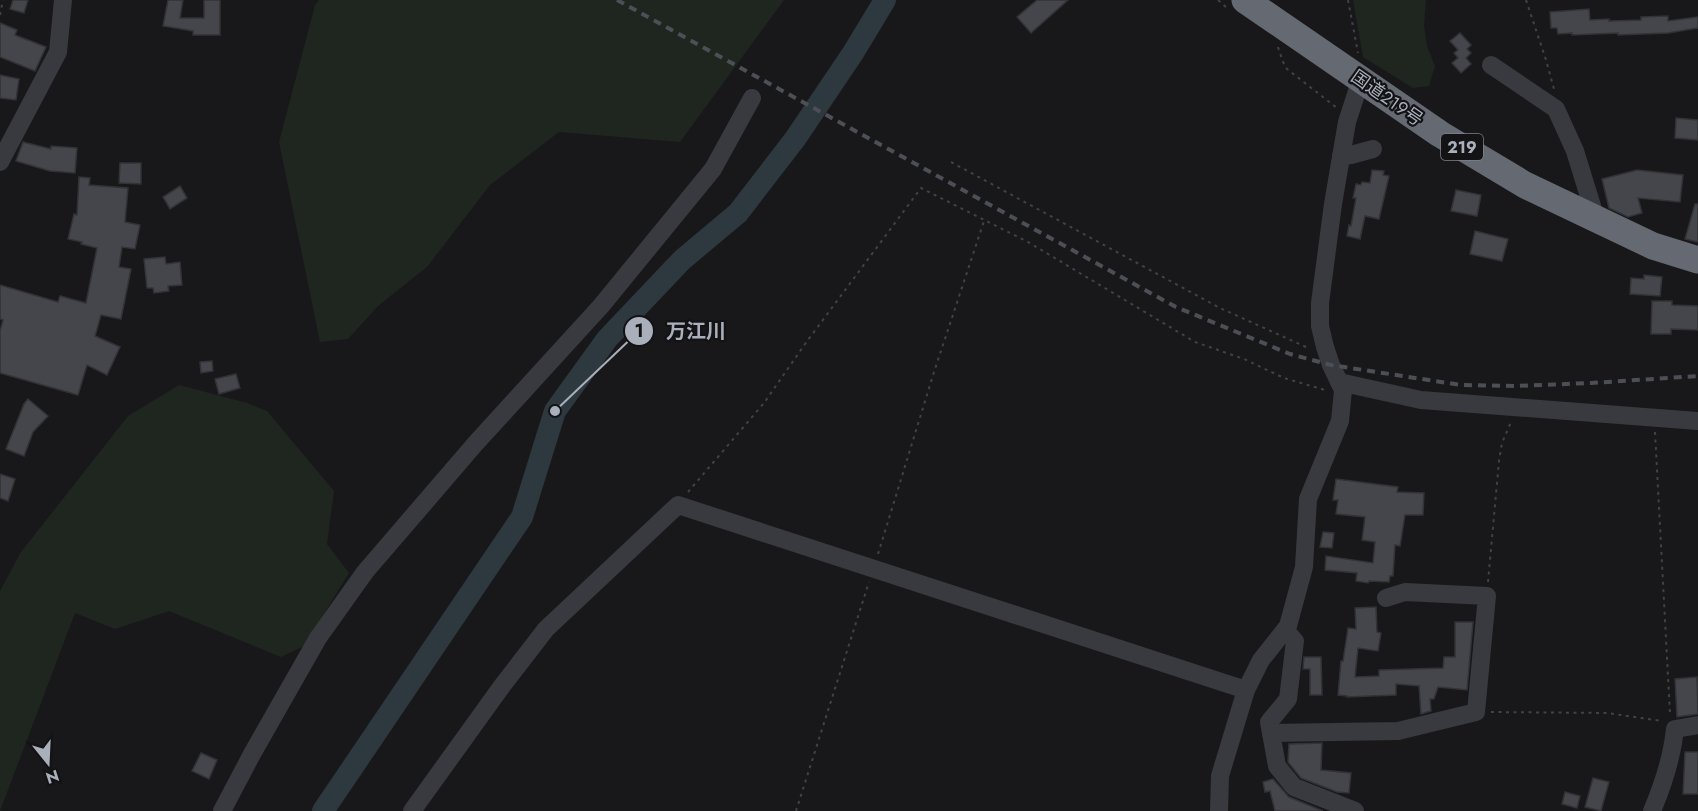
<svg xmlns="http://www.w3.org/2000/svg" width="1698" height="811" font-family="Jost,'Noto Sans JP',sans-serif">
	<style>
		.green { fill: #1e261f }
		.lines { fill: none; stroke-linecap: round; stroke-linejoin: round }
		.river { stroke: #2e383f; stroke-width: 22 }
		.building { fill: #44464b; stroke: #323237; stroke-width: 1.5 }
		.path { stroke: #3f4247; stroke-width: 2; stroke-dasharray: 3 4.5; stroke-linecap: butt }
		.minor { stroke: #393a40; stroke-width: 18 }
		.highway { stroke: #656971; stroke-width: 27 }
		.rail { stroke: #4c4f55; stroke-width: 4; stroke-dasharray: 8 6; stroke-linecap: butt }
		.labels { text-anchor: middle; dominant-baseline: central; stroke-width: 4.5; stroke-linejoin: round; paint-order: stroke }
		.shield { fill: #131316; stroke: #7d818a; stroke-width: 1.5 }
		.shield-label { font-size: 16px; font-weight: bold; fill: #aab0bb }
		.street-label { font-size: 18px; fill: #aab0bb; stroke: #131316 }
		.leader { fill: none; stroke: #aab0bb; stroke-width: 2 }
		.callout-dot { fill: #aab0bb; stroke: #131316; stroke-width: 2 }
		.mark-label { font-size: 18px; text-anchor: middle; font-weight: bold; fill: #111 }
		.callout-label { font-size: 20px; text-anchor: middle; font-weight: bold; fill: #aab0bb; stroke: #131316; stroke-width: 4.5; stroke-linejoin: round; paint-order: stroke }
	</style>
	<rect width="100%" height="100%" fill="#18181b"/>
	<g class="green">
		<path d="M319,0H784L680,142L559,132L490,185L427,267L378,306L348,339L320,342L279,142L315,5Z"/>
		<path d="M1353,0H1426L1424,25L1427,46L1435,66L1429,86L1413,88L1363,57Z"/>
		<path d="M179,385L247,403L267,411L334,491L327,544L349,573L304,646L281,657L169,611L115,629L75,613L0,811V591L21,552L128,416Z"/>
	</g>
	<g class="lines">
		<path class="river" d="M323,811L522,517L555,411L607,339L682,260L738,213L795,139L853,53L885,0"/>
	</g>
	<g class="building">
		<path d="M13,0H28L24,13L10,9Z"/>
		<path d="M168,0H183L180,18H204V0H220V35H193V31L163,26Z"/>
		<path d="M1037,0H1068L1031,33L1017,17Z"/>
		<path d="M1589,9L1590,20L1609,19V21L1641,20V17L1668,16V21L1698,17V28L1668,33L1618,35V33L1572,35V33L1558,34L1557,28H1551L1550,12Z"/>
		<path d="M0,23L17,30L15,35L46,47L35,71L0,57Z"/>
		<path d="M1460,33L1471,45L1467,49L1471,53L1466,58L1471,64L1461,73L1452,63L1458,58L1454,53L1458,50L1450,41Z"/>
		<path d="M0,75L19,79L16,100L0,98Z"/>
		<path d="M1676,118L1698,120V140L1675,138Z"/>
		<path d="M23,142L51,149V146L77,148L75,173L50,171L16,161Z"/>
		<path d="M120,163H141V184L119,183Z"/>
		<path d="M1372,170L1384,171L1383,175L1389,176L1379,219L1365,216L1360,239L1347,236L1349,225L1351,226L1356,198H1353L1356,184L1361,185L1362,182L1370,183Z"/>
		<path d="M1637,170L1683,175L1680,202L1638,198L1642,213L1628,217L1609,208L1602,179Z"/>
		<path d="M79,177L90,178L89,185L128,188L125,222L140,225L135,249L122,247L119,267L131,269L121,319L101,315L95,336L120,347L107,375L87,365L78,395L0,373V331L3,320L0,319V285L58,302L60,296L86,303L97,248L81,244L82,242L68,239L74,214L77,215Z"/>
		<path d="M180,186L187,198L170,209L163,197Z"/>
		<path d="M1456,190L1481,195L1477,216L1451,211Z"/>
		<path d="M1695,204H1698V242L1685,239Z"/>
		<path d="M1475,231L1508,239L1502,261L1470,254Z"/>
		<path d="M165,257L166,264L180,262L182,285L168,286L169,291L154,293L153,288H147L144,259Z"/>
		<path d="M1644,275L1662,277L1660,296L1630,294L1631,278L1644,279Z"/>
		<path d="M1652,301H1672V305L1698,306V330L1671,329V334H1651Z"/>
		<path d="M212,361L213,371L201,373L200,362Z"/>
		<path d="M236,374L240,388L219,394L215,379Z"/>
		<path d="M28,399L48,416L33,432L24,456L6,449L24,404Z"/>
		<path d="M0,474L15,479L8,501L0,498Z"/>
		<path d="M1336,479L1398,487L1397,492L1424,493L1423,515H1405L1400,546L1395,545L1393,576H1390L1389,582L1369,581L1368,583L1356,581L1357,573L1325,570L1326,556L1373,563L1375,542L1362,540L1365,517L1336,514L1338,500H1333Z"/>
		<path d="M1323,532L1334,533L1332,548L1320,547Z"/>
		<path d="M1376,607L1377,632L1381,633L1378,651L1358,648L1355,677L1379,676V670L1443,668L1444,657H1455V622H1473L1467,690L1438,687L1434,699H1430L1431,711L1421,714L1419,686L1396,684V695L1347,697V696L1338,695L1341,661H1343L1348,628L1356,629L1355,608Z"/>
		<path d="M1304,657H1321L1322,695H1310V669H1303Z"/>
		<path d="M1697,677L1698,714L1677,717L1675,679Z"/>
		<path d="M1322,743L1321,770L1351,773L1349,793L1337,792L1301,778L1288,762L1289,744Z"/>
		<path d="M1685,752H1698V794H1683Z"/>
		<path d="M201,753L217,760L209,779L192,771Z"/>
		<path d="M1593,778L1609,782L1601,811L1585,807Z"/>
		<path d="M1273,779L1289,797L1323,811H1275L1270,791L1265,792L1263,782Z"/>
		<path d="M1565,792L1580,796L1577,808L1562,804Z"/>
	</g>
	<g class="lines">
		<g class="path">
			<path d="M1218,0L1226,7"/>
			<path d="M1348,0L1358,53"/>
			<path d="M1526,0L1546,60L1554,89"/>
			<path d="M0,15L3,0"/>
			<path d="M1278,47L1283,62L1287,69L1337,108"/>
			<path d="M951,162L1220,308L1306,347H1310"/>
			<path d="M1655,432L1670,714"/>
			<path d="M688,492L764,403L805,344L921,188L1028,242L1195,342L1244,359L1284,378L1325,390"/>
			<path d="M878,554L934,372L984,221"/>
			<path d="M1488,582L1499,461L1502,443L1511,422"/>
			<path d="M1491,712L1607,713L1662,721"/>
			<path d="M796,811L869,582"/>
		</g>
		<g class="minor">
			<path d="M1491,65L1556,109L1575,151L1596,219"/>
			<path d="M1341,156L1351,155L1373,149"/>
			<path d="M0,162L58,52L63,0"/>
			<path d="M1339,382L1421,400L1698,421"/>
			<path d="M1285,630L1295,641L1288,699L1269,722L1277,766L1294,787L1355,811"/>
			<path d="M1271,733L1398,731L1476,712L1487,596L1405,592L1386,598"/>
			<path d="M222,811L252,754L318,638L365,572L475,444L601,306L713,169L752,98"/>
			<path d="M412,811L502,686L546,629L678,505L1246,690"/>
			<path d="M1219,811L1220,776L1246,690L1261,660L1288,626L1304,567L1308,499L1340,421L1343,390L1331,365L1325,347L1320,326V303L1333,204L1347,122L1361,79"/>
			<path d="M1652,811C1663,785 1672,758 1675,729L1698,725"/>
		</g>
		<path class="highway" d="M1245,0L1440,134L1525,185L1653,246L1698,260"/>
		<path class="rail" d="M617,0L1176,307L1290,354L1331,365L1461,385L1515,386L1591,383L1698,376"/>
	</g>
	<g class="labels">
		<rect class="shield" x="1441" y="134" width="42" height="26" rx="4.5"/>
		<g class="shield-label">
			<text x="1462" y="147">219</text>
		</g>
		<g class="street-label">
			<text transform="translate(1387 98) rotate(35)">国道219号</text>
		</g>
	</g>
	<path class="leader" d="M555 411L639 331"/>
	<g class="callout-dot">
		<circle cx="555" cy="411" r="6"/>
		<circle cx="639" cy="331" r="15"/>
	</g>
	<g class="mark-label">
		<text x="639" y="337">1</text>
	</g>
	<g class="callout-label">
		<text x="696" y="338">万江川</text>
	</g>
	<g transform="translate(48 763) rotate(162)" stroke="#131316" stroke-width="4.5" paint-order="stroke">
	<path d="M0-4.5L10 22L0 15L-10 22Z" fill="#aab0bb"/>
	<text y="-9" font-size="16" font-weight="bold" text-anchor="middle" fill="#aab0bb">N</text>
	</g>
</svg>
